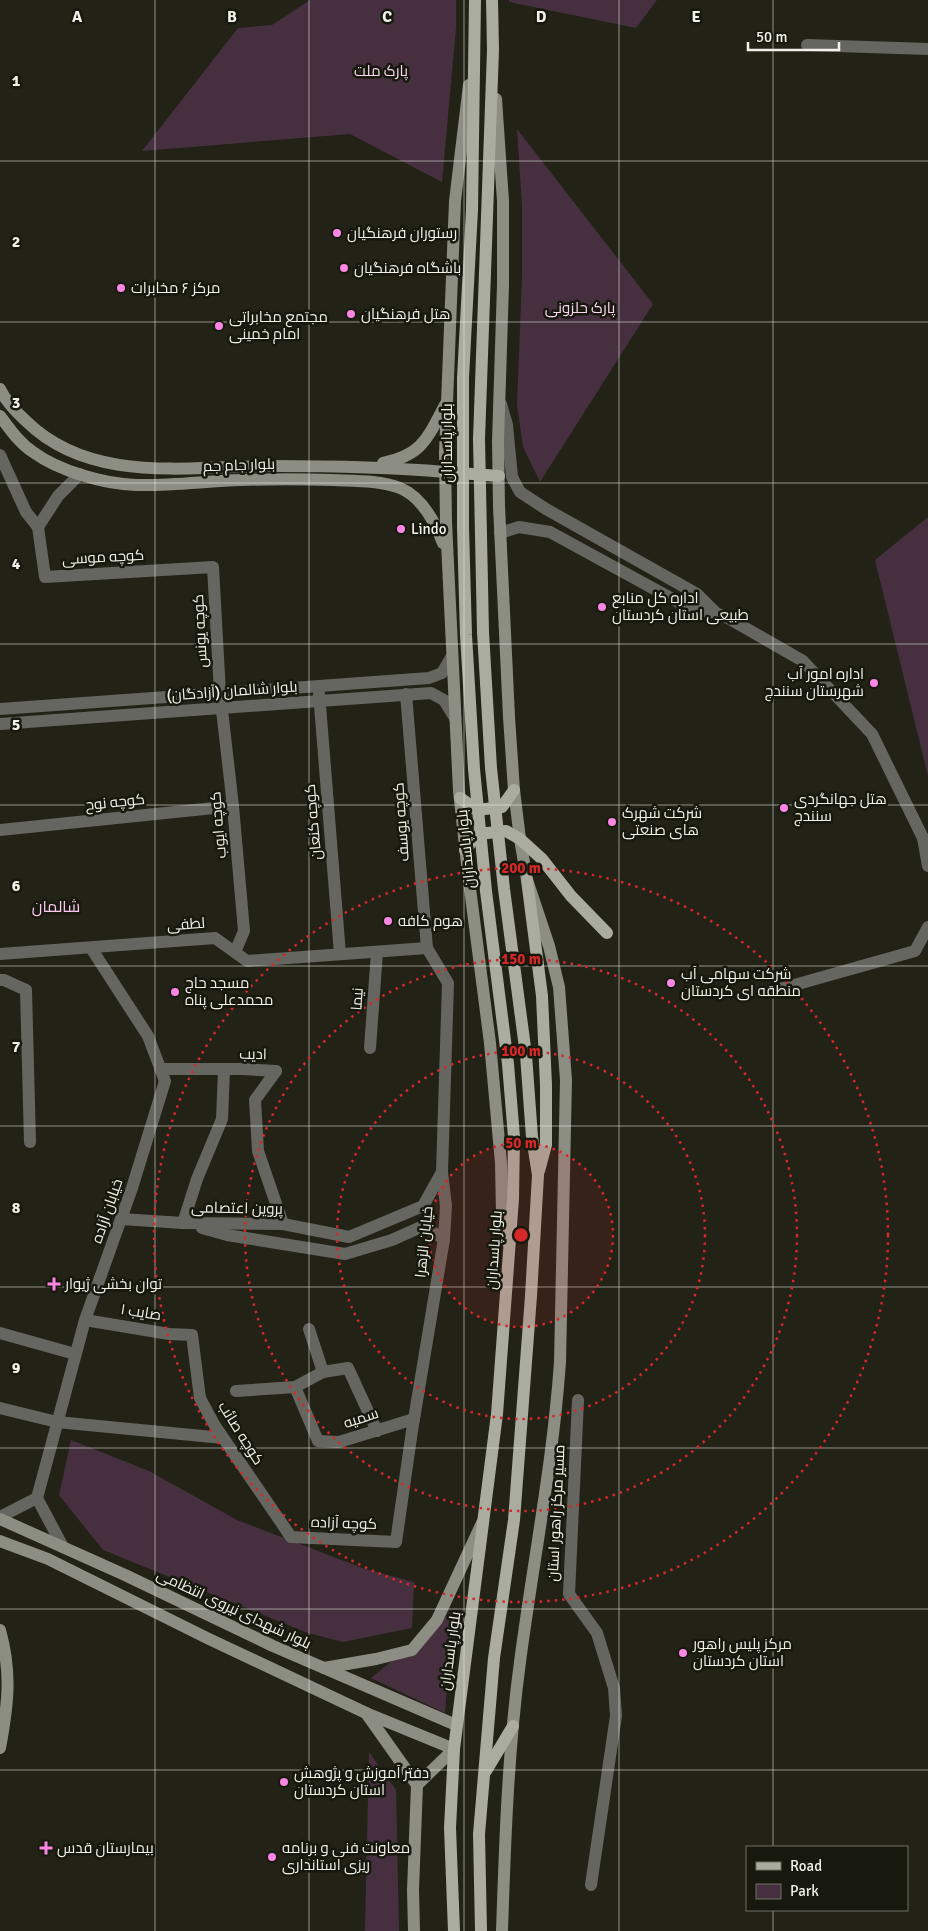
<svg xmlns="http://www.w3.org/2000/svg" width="928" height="1931" font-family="Signika,Cairo,sans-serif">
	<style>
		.green { fill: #463040 }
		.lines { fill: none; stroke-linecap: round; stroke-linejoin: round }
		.street { stroke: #656660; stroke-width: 12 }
		.secondary { stroke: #8c8d83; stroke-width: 12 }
		.primary { stroke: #aaac9f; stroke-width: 12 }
		.primary-bridge { stroke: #aaac9f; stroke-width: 12 }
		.grid { fill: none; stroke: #f1f1e9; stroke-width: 1; stroke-opacity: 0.55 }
		.ring { fill: none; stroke: #d62828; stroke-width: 2.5; stroke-dasharray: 2.5 5 }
		.poi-dot { fill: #fc86e3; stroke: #18190e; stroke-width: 2 }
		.labels { text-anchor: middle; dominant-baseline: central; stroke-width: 5; stroke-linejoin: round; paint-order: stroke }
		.park-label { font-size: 15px; fill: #fcd6f2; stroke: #18190e }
		.poi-label { font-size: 15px; fill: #f1f1e9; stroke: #18190e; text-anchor: start }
		.street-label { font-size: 15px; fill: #f1f1e9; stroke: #18190e }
		.neighbourhood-label { font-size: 16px; fill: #fdc7ef; stroke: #18190e }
		.grid-label { font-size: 16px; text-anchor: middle; font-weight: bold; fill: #f1f1e9; stroke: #18190e; stroke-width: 5; stroke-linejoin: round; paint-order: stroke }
		.centre { fill: #d62828; stroke: #18190e; stroke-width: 2.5 }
		.ring-label { font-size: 15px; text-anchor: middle; font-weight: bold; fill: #d62828; stroke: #18190e; stroke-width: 5; stroke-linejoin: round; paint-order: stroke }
	</style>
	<rect width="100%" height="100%" fill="#222217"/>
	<g class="green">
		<path d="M310,0H456V28L442,182L350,134L142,151L238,28L272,25Z"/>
		<path d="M509,0H657L636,28L509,2Z"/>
		<path d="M517,129L653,304L540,482L523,447L517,404L522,278V206Z"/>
		<path d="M928,517V776L875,560Z"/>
		<path d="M71,1440L149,1471L237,1520L365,1569L414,1582L412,1628L343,1642L308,1633L103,1550L59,1495Z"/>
		<path d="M453,1611L445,1713L371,1678Z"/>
		<path d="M369,1752L396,1790L399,1931H365Z"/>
	</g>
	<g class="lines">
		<g class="street">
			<path d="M807,45L928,49"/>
			<path d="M501,404L507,425L512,477L520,492L546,509L697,594L716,613"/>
			<path d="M0,455L26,512L38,527L45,577L213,567L220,693L233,806L244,931L235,952"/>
			<path d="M38,527L58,496L80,474"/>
			<path d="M500,533L519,527L550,532L689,608L716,613L728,618L803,661L872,734L923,838L928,846"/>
			<path d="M319,693L340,954"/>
			<path d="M0,709L429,678L442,673L452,656"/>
			<path d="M0,724L431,693L444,700L455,718"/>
			<path d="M0,830L233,806"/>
			<path d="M923,838L928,866"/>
			<path d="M0,954L215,938L247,961L427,948"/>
			<path d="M0,980H4L26,990L30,1142"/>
			<path d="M773,991L915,951L928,927"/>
			<path d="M370,1048L377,952"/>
			<path d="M160,1069H242L276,1071"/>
			<path d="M276,1071L255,1100L258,1151L283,1224"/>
			<path d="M121,1219L183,1223L283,1224L349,1237L423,1206L442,1172"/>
			<path d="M183,1223L197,1179L222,1119L224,1070"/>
			<path d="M202,1228L227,1235L345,1254L392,1240L423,1226L444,1239"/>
			<path d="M85,1320L169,1334L192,1335L200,1398L215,1426L291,1537L396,1542L412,1431L444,1239L446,1206L442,1172L448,983L427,948L406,694"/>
			<path d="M309,1329L323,1372"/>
			<path d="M0,1333L75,1354"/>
			<path d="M295,1387L318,1441L339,1442L414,1419"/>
			<path d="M236,1391L295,1387L323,1372L348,1368L377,1431"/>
			<path d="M578,1400L569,1594L597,1633L614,1688L616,1716L591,1885"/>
			<path d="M0,1408L57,1422L223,1438"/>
			<path d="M37,1498L85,1320L132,1188L165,1081L148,1036L91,948"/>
			<path d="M37,1498L63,1547"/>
			<path d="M0,1517L37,1498"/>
		</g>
		<g class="secondary">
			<path d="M469,85L455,201L445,453L446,522L459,791L468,873L490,1043L501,1163L502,1214L508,1243"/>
			<path d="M496,99L503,201V285L498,441L499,506L509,717L514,790L520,839L527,880L549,946L559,987L566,1080L560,1362C553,1463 533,1562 520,1662C508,1751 505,1841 502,1931"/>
			<path d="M0,389C6,402 16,412 26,421C91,485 189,466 271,466C329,466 387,467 445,472"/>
			<path d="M0,416C10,429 19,443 33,452C59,471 104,484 136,485C171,486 207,481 242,480C272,479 302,479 332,480C354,481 379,480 400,488C422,497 435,522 443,543"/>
			<path d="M383,463C422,455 427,439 445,405"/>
			<path d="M0,1519L125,1575L273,1646L456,1725"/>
			<path d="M0,1541L48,1559L209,1639L366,1713L454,1749L417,1785L413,1890L414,1931"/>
			<path d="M0,1630C12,1673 8,1705 0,1748"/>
			<path d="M324,1668L376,1659L412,1650L437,1620L482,1523"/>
			<path d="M366,1713L417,1785"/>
		</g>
		<g class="primary">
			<path d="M520,839L542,859L571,896L607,933"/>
			<path d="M527,880L542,996L546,1085V1145L539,1171"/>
			<path d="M486,1771L513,1726"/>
			<path d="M454,1931L450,1828L454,1749L497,1414L513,1199L514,1137L508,1064L486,891L474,769L466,635L463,527V378L472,210L475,0"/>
			<path d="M481,1931L479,1834L494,1658L514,1520L531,1296L538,1175L532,1137L526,1055L504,889L491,768L483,632L479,439L493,50L492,0"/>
		</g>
		<g class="primary-bridge">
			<path d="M445,472L499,476"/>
			<path d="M460,798L477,810L502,807L514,790"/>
			<path d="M465,850L478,834L506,831L520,839"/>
		</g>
	</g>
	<path class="grid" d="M155,0V1931M309,0V1931M464,0V1931M619,0V1931M773,0V1847M0,161H928M0,322H928M0,483H928M0,644H928M0,805H928M0,966H928M0,1126H928M0,1287H928M0,1448H928M0,1609H928M0,1770H928M773,1910V1931"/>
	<circle cx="521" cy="1235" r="92" fill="#d62828" fill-opacity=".12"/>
	<g class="ring">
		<circle cx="521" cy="1235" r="92"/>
		<circle cx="521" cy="1235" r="184"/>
		<circle cx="521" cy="1235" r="276"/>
		<circle cx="521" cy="1235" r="367"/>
	</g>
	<g class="poi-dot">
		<circle cx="337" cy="233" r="5"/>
		<circle cx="344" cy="268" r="5"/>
		<circle cx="121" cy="288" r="5"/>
		<circle cx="351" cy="314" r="5"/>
		<circle cx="219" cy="326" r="5"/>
		<circle cx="401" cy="529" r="5"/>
		<circle cx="602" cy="607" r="5"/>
		<circle cx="874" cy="683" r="5"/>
		<circle cx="784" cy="808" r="5"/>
		<circle cx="612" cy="822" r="5"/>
		<circle cx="388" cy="921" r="5"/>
		<circle cx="671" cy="983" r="5"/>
		<circle cx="175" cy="992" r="5"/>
		<path d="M51.5 1276.5h5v5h5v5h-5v5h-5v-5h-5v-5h5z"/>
		<circle cx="683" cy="1653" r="5"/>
		<circle cx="284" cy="1782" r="5"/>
		<path d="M43.5 1840.5h5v5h5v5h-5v5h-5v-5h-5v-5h5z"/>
		<circle cx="272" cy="1857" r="5"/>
	</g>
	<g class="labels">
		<g class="park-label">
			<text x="381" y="71">پارک ملت</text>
			<text x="580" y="308">پارک حلزونی</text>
		</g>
		<g class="poi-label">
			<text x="347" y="233">رستوران فرهنگیان</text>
			<text x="354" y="268">باشگاه فرهنگیان</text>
			<text x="131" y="288">مرکز ۶ مخابرات</text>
			<text x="361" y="314">هتل فرهنگیان</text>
			<text x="229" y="317">مجتمع مخابراتی<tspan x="229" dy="17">امام خمینی</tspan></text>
			<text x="411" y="529">Lindo</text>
			<text x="612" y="598">اداره کل منابع<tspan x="612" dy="17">طبیعی استان کردستان</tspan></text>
			<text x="864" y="674" text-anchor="end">اداره امور آب<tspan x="864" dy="17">شهرستان سنندج</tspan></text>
			<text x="794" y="799">هتل جهانگردی<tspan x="794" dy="17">سنندج</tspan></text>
			<text x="622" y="813">شرکت شهرک<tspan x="622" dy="17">های صنعتی</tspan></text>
			<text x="398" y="921">هوم کافه</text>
			<text x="681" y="974">شرکت سهامی آب<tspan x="681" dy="17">منطقه ای کردستان</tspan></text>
			<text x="185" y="983">مسجد حاج<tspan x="185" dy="17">محمدعلی پناه</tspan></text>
			<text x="65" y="1284">توان بخشی ژیوار</text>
			<text x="693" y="1644">مرکز پلیس راهور<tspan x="693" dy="17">استان کردستان</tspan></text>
			<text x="294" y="1773">دفتر آموزش و پژوهش<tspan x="294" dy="17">استان کردستان</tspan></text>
			<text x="57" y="1848">بیمارستان قدس</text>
			<text x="282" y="1848">معاونت فنی و برنامه<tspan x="282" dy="17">ریزی استانداری</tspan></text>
		</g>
		<g class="street-label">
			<text transform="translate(447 443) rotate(-90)">بلوار پاسداران</text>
			<text transform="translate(239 465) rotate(-2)">بلوار جام جم</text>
			<text transform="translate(103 557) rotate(-3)">کوچه موسی</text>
			<text transform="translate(200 631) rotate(-93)">کوچه یونس</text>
			<text transform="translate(232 691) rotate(-4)">بلوار شالمان (آزادگان)</text>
			<text transform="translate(115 802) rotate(-6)">کوچه نوح</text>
			<text transform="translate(313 822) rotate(-95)">کوچه کنعان</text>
			<text transform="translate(401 822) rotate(-94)">کوچه یوسف</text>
			<text transform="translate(218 825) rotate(-95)">کوچه ایوب</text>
			<text transform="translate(466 849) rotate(-96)">بلوار پاسداران</text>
			<text transform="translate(186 924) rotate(-4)">لطفی</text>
			<text transform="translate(357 999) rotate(-86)">نیما</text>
			<text transform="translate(253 1054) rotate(1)">ادیب</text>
			<text transform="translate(237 1208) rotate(1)">پروین اعتصامی</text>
			<text transform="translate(107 1211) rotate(-71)">خیابان آزاده</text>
			<text transform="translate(424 1242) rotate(-84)">خیابان الزهرا</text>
			<text transform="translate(494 1250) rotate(-86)">بلوار پاسداران</text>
			<text transform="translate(141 1312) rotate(9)">صایب ۱</text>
			<text transform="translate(361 1418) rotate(-18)">سمیه</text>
			<text transform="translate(241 1433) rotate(58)">کوچه صائب</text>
			<text transform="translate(556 1513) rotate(-87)">مسیر مرکز راهور استان</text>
			<text transform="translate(344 1523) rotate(2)">کوچه آزاده</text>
			<text transform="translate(234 1609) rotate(25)">بلوار شهدای نیروی انتظامی</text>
			<text transform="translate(450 1651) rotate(-82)">بلوار پاسداران</text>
		</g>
		<g class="neighbourhood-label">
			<text x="56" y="907">شالمان</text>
		</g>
	</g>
	<g class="grid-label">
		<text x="77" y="22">A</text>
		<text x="232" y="22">B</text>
		<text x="387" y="22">C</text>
		<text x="541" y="22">D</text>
		<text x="696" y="22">E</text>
		<text x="16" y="86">1</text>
		<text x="16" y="247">2</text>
		<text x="16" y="408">3</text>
		<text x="16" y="569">4</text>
		<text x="16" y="730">5</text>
		<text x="16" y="891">6</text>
		<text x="16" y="1052">7</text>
		<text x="16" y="1213">8</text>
		<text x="16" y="1373">9</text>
	</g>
	<circle cx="521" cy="1235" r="8" class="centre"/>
	<g class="ring-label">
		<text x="521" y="873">200 m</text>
		<text x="521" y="964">150 m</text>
		<text x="521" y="1056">100 m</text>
		<text x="521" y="1148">50 m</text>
	</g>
	<rect x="746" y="1846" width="162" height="65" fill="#18190e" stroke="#6f6f66"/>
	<rect x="756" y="1862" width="25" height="8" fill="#aaac9f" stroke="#6f6f66"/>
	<text x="790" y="1871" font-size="15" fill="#f1f1e9">Road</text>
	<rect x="756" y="1884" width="25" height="15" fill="#463040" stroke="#6f6f66"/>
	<text x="790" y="1896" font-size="15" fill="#f1f1e9">Park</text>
	<path d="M748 42v8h91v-8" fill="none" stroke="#f1f1e9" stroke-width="2.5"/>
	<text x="756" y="42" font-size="15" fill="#f1f1e9" stroke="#18190e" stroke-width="4" paint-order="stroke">50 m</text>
</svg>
